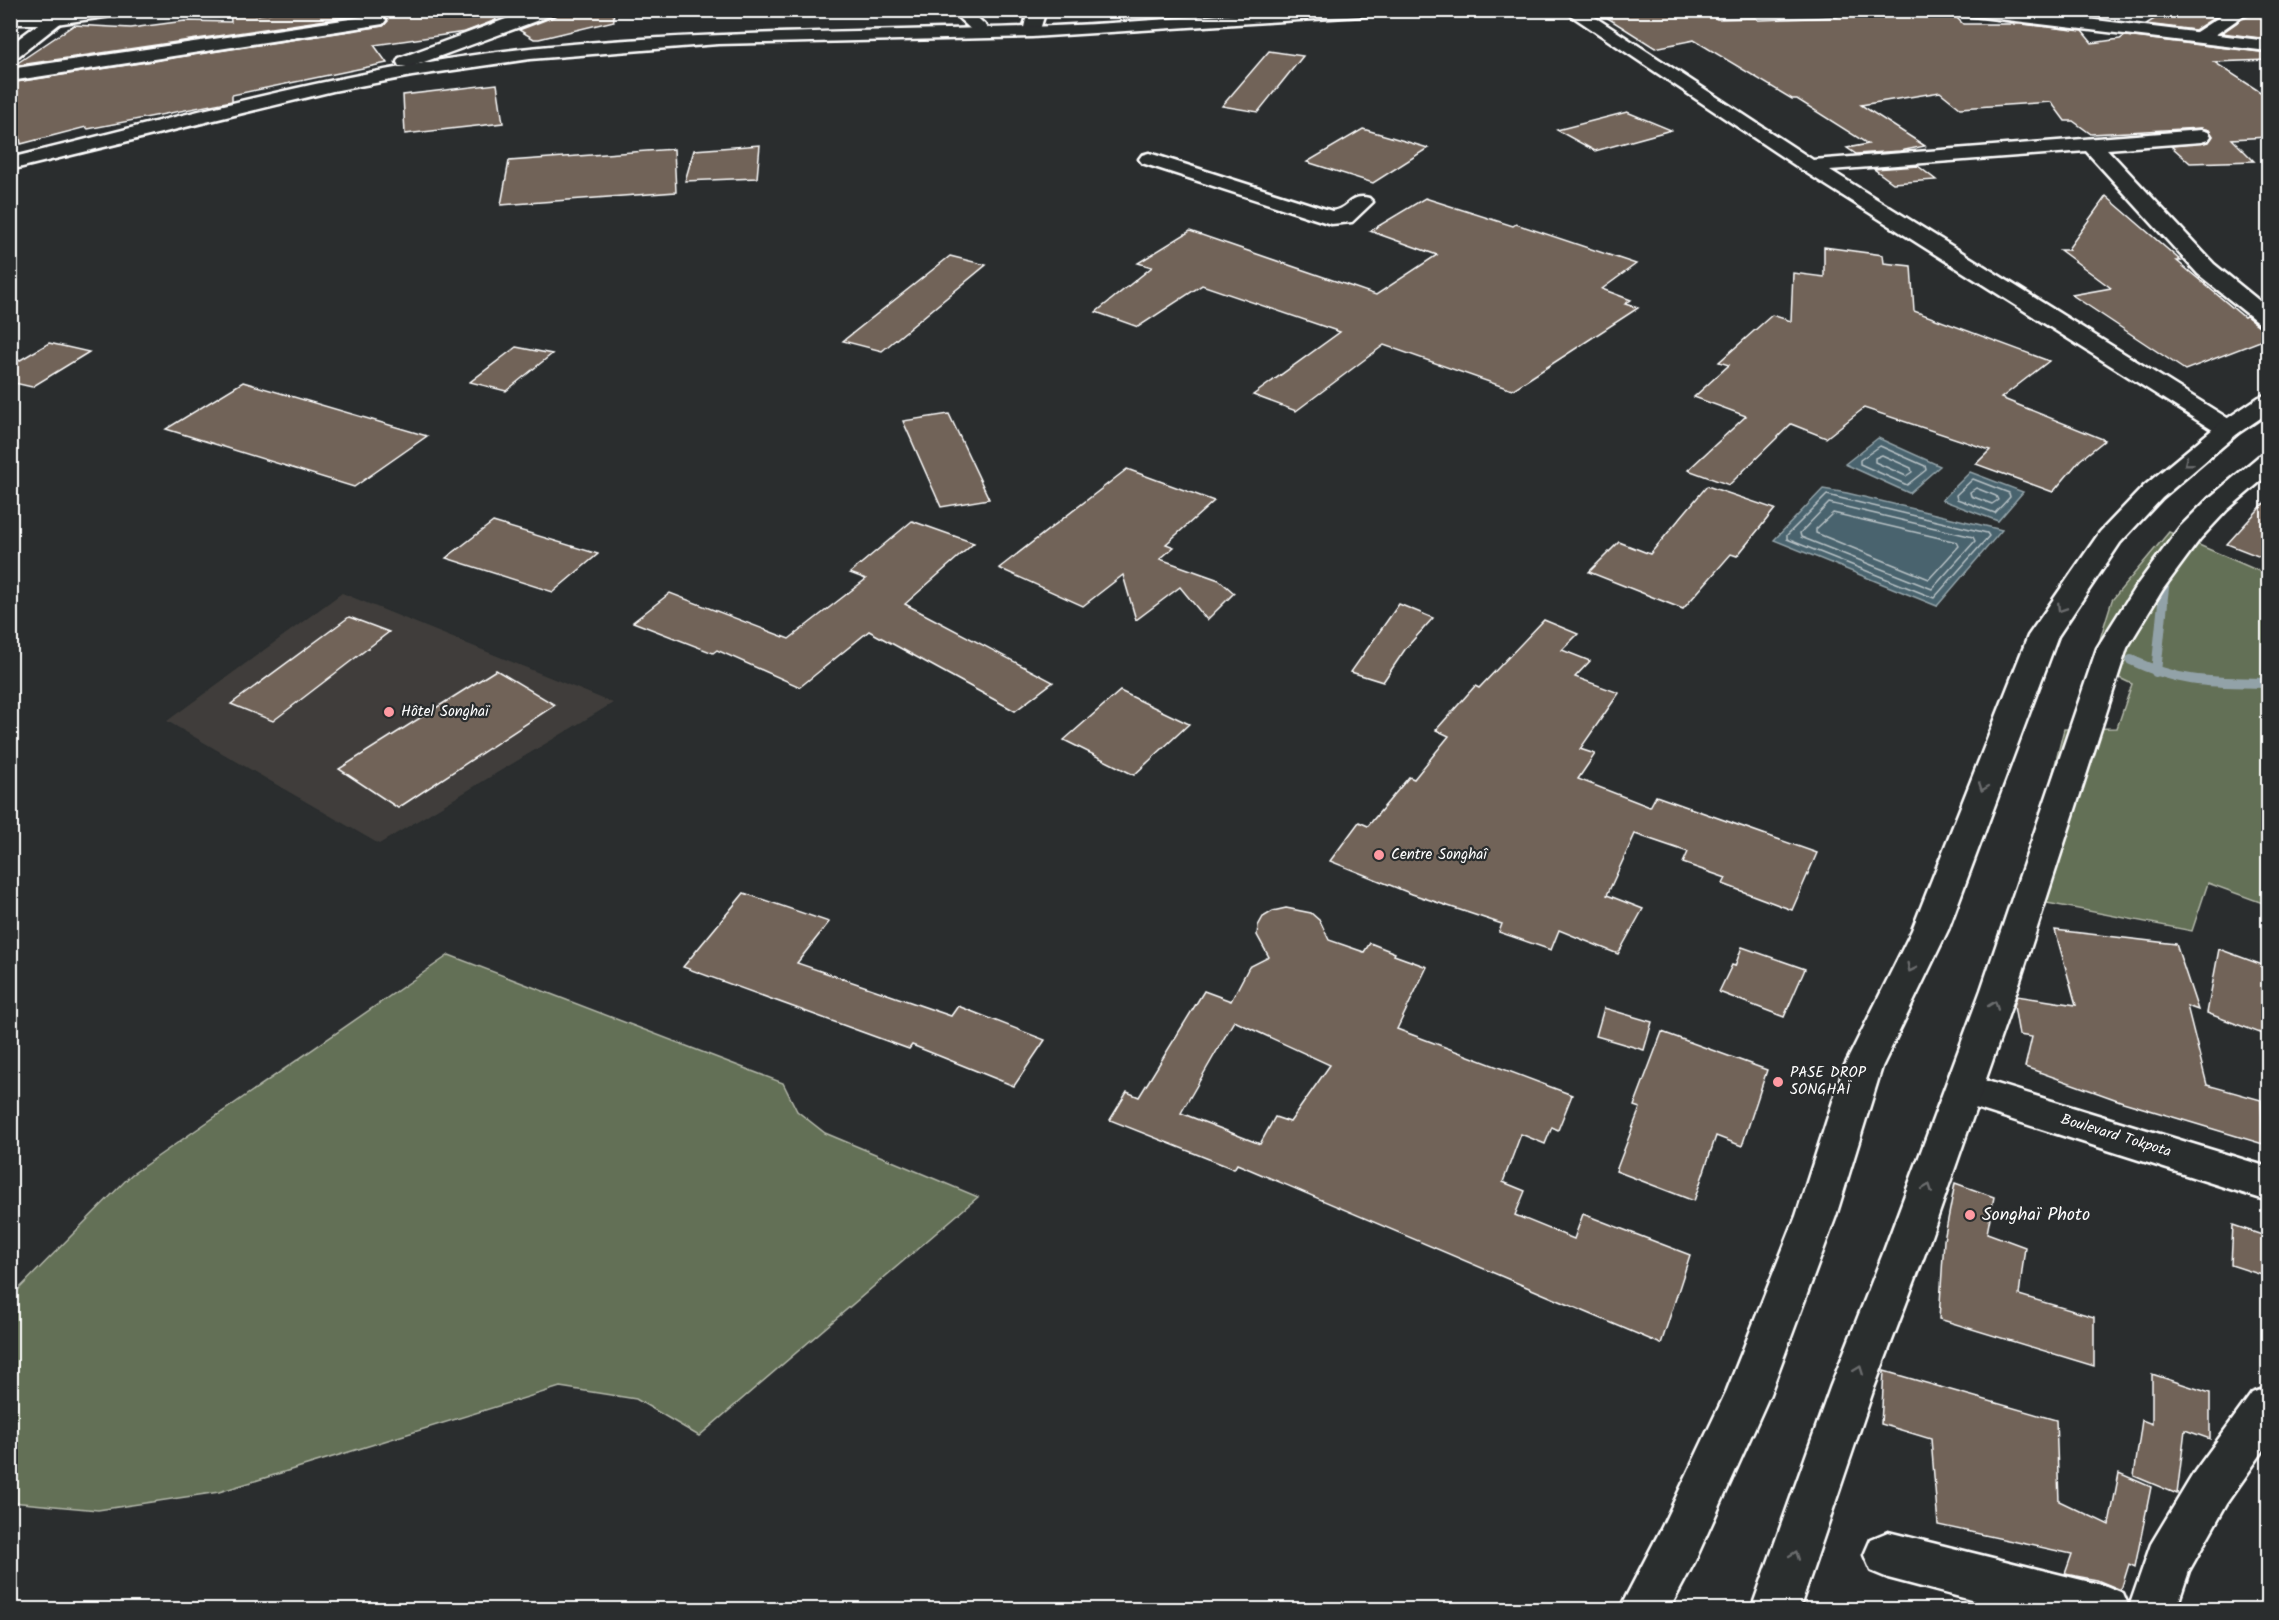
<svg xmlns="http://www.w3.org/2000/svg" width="2279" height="1620" font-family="Kalam,sans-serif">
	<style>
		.built { fill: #3f3d3b }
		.green { fill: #646f56; stroke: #b2b7aa; stroke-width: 1.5 }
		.water { fill: #4a646e; stroke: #92a2a8; stroke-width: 1.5 }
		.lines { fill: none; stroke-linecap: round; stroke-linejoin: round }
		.shore { stroke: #b7c1c5; stroke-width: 1.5 }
		.stream-far1 { stroke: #92a2a8; stroke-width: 8 }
		.stream { stroke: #92a2a8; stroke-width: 10 }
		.building { fill: #716358; stroke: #fff; stroke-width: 1.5; fill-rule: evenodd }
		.street-casing { stroke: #fff; stroke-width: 5 }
		.secondary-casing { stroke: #fff; stroke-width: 5 }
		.highway-casing { stroke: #fff; stroke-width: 5 }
		.street { fill: #2a2d2e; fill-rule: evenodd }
		.secondary { fill: #2a2d2e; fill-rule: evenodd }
		.highway { fill: #2a2d2e; fill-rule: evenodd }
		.oneway { stroke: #6a6c6d }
		.poi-dot { fill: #ff9aa2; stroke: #2a2d2e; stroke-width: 2 }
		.labels { text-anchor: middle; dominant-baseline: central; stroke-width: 4.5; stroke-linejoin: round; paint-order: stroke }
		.poi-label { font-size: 15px; fill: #fff; stroke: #2a2d2e; text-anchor: start }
		.street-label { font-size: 15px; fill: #fff; stroke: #2a2d2e }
		.near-poi-label { font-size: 18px; fill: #fff; stroke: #2a2d2e; text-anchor: start }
	</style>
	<rect width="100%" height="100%" fill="#2a2d2e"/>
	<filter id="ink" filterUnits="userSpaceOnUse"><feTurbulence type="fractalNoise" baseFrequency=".0167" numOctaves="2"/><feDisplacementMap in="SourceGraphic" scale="12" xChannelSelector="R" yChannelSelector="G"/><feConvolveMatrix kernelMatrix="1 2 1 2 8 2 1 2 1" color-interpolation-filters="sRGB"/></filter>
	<g filter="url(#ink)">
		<path class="built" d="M342,593L613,703L379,844L167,721Z"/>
		<g class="green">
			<path d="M2169,532L2268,575V905L2208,883L2192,931L2021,898L2064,729L2117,728L2132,684L2092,665L2112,600Z"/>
			<path d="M449,955L783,1083L797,1111L825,1133L978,1197L699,1436L636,1399L560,1387L219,1492L98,1510L11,1502V1297L131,1175Z"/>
		</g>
		<g class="water">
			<path d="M1878,438L1940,466L1909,493L1845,464Z"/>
			<path d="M1970,472L2023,492L1998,521L1942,500Z"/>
			<path d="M1823,489L1847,493L2002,530L1937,606L1774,540Z"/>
		</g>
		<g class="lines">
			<g class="shore">
				<path d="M1880,446L1925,466L1926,470L1907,485L1860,464V460Z"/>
				<path d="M1882,455L1911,468L1912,472L1906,476L1875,462V458Z"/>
				<path d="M1973,479L2009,493L2010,497L1995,513L1957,499L1956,495Z"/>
				<path d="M1976,488L1996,496L1998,500L1992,504L1971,496L1970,492Z"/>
				<path d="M1827,495L1987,533L1989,536L1934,598L1787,539V535Z"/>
				<path d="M1829,503L1973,537L1975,541L1932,589L1801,537L1800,533Z"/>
				<path d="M1833,513L1957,542L1959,546L1929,579L1816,533V529Z"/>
			</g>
			<path class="stream-far1" d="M2163,605L2166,580L2170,574"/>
			<g class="stream">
				<path d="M2131,660C2181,684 2214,682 2268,683"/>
				<path d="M2156,672L2163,603"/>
			</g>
		</g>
		<g class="building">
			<path d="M230,10H256V15L285,10H343L346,17L13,66L74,25L131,28L185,21L231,22Z"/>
			<path d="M429,10H523L502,18L495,13L496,20L465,32L374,45L387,63L232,95V101L88,129L86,127L21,144L10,83L383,26L388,21L386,17Z"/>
			<path d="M559,10H613L614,21L539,39H534L519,30L556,16Z"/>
			<path d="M1595,10H1703L1717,19L1756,18L1758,20L1837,17L1829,10H1889L1895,15H1954L1963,24H2022L2082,31L2092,43L2120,39L2125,36L2268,53V60L2214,62L2268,97V137L2232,139L2254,161L2190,163L2171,146L2209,142L2213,136L2209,130L2201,128L2091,134L2073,121H2065L2051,102L1960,108L1940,92L1861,105L1925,146L1900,151L1856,154L1847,148L1868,144L1797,99H1792L1694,40L1655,48Z"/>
			<path d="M2169,10H2208L2220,14L2195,30L2146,24Z"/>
			<path d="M2262,10H2268V39L2222,33L2242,19Z"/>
			<path d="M1269,51L1303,56L1258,112L1222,106Z"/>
			<path d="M497,84L503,123L405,134L403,95Z"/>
			<path d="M1627,112L1671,130L1595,151L1557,130Z"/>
			<path d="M1363,129L1391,137L1428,148L1373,183L1307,162Z"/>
			<path d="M760,145L757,178L685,181L694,150Z"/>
			<path d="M674,149L676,192L501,205L509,161Z"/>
			<path d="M1918,166L1936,180L1893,183L1874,169Z"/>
			<path d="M2106,196L2181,261H2177L2244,317L2246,316L2259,326L2268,328V338L2185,370L2072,295L2111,288L2060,250H2070L2068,249Z"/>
			<path d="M1425,198L1513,226L1516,224L1636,264L1602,289L1631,300L1625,304L1638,308L1512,390L1384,345L1296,411L1253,395L1340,332L1202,285L1138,327L1096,312L1152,267L1138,263L1190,231L1376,295L1437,255L1370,231Z"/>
			<path d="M1824,247L1883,255L1884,263L1911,266L1914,311L2049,361L2001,398L2105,440L2080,460L2053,492L1976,464L1990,450L1864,408L1826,438L1791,424L1729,485L1688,470L1746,416L1694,397L1729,365L1719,362L1772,315L1791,321L1793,273L1824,277Z"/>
			<path d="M950,256L986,265L882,351L843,341Z"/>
			<path d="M49,343L89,352L32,387L10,382V366Z"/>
			<path d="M516,347L552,354L506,391L470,382Z"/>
			<path d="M243,382L427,436L354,487L166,429Z"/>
			<path d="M949,414L989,499L941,507L903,421Z"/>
			<path d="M1127,469L1214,501L1166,544L1174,547L1160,559L1219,580L1234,593L1207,620L1180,587L1136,620L1123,575L1083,606L999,568Z"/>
			<path d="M1707,486L1775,509L1737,556L1731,554L1683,609L1589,572L1619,542L1650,554Z"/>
			<path d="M2268,499V560L2227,544Z"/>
			<path d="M912,521L974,543L905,604L1053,682L1015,711L869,631L800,687L717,650L713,653L633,622L670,593L789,639L866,579L850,573Z"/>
			<path d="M493,522L598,554L553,592L446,558Z"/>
			<path d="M1399,604L1433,618L1406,648L1383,682L1351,672Z"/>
			<path d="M349,617L389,632L273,721L231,704Z"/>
			<path d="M1544,620L1578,634L1562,650L1590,661L1575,677L1619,693L1580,749L1595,754L1578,779L1650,807L1656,796L1817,853L1792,910L1723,884L1726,878L1683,863L1688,852L1635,834L1607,895L1643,909L1618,954L1559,930L1551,950L1499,932L1502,924L1412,894L1330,861L1359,822L1368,826L1409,777L1414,779L1449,736L1436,730L1475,686L1479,688Z"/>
			<path d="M496,670L555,705L398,808L339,769Z"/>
			<path d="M1120,691L1189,724L1134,775L1064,740Z"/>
			<path d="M744,893L829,922L797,963L951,1016L958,1006L1045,1040L1014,1086L912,1045L909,1049L683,967Z"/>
			<path d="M1286,908L1311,913L1320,921L1329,940L1364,952L1370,943L1395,953L1394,955L1427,967L1397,1029L1572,1095L1558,1130L1552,1127L1545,1144L1521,1134L1503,1182L1525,1191L1515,1215L1574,1239L1583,1214L1690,1255L1661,1344L1237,1164L1234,1169L1110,1120L1127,1092L1139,1097L1204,991L1231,1001L1249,967L1269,957L1257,935L1258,926L1263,917L1273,911ZM1234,1021L1330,1065L1290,1122L1275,1117L1260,1144L1181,1113Z"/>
			<path d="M2055,930L2176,944L2198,1010L2187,1006L2207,1085L2261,1100L2263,1144L2123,1102L2025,1067L2032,1037L2019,1035L2014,1006L2017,996L2076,1005Z"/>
			<path d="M1742,947L1805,969L1784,1017L1719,992L1732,965L1735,966Z"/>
			<path d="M2219,949L2268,967V1036L2207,1013Z"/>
			<path d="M1604,1008L1652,1022L1644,1050L1596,1036Z"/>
			<path d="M1662,1032L1767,1070L1742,1146L1716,1136L1694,1201L1616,1171L1640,1108L1634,1106Z"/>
			<path d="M1955,1183L1994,1197L1987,1233L2025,1247L2019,1295L2094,1317V1366L1939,1319L1944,1240Z"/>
			<path d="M2233,1225L2268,1237V1277L2231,1265Z"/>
			<path d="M1884,1371L2056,1420L2059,1501L2109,1525L2119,1473L2151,1487L2135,1567L2129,1564L2121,1590L2097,1580L2065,1574L2072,1554L1938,1525L1931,1439L1881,1424Z"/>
			<path d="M2152,1374L2210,1393V1439L2185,1430L2177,1494L2134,1476L2142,1420L2152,1424Z"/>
		</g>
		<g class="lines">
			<defs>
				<g id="street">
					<path d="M79,10H127L119,15L56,24H10V14H56Z"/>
					<path d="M531,10H557L555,14L413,66H399L397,62L399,58Z"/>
					<path d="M950,10H969L994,33L991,37H979Z"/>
					<path d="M1028,10H1046L1038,36H1026L1023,32Z"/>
					<path d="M1563,10H1584L1813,160L2201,130L2208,132L2211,136L2208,140L2201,142L2107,149L2214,264L2268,308V326L2260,324L2198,274L2086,151L1830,170L2237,424L2241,429L2237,434L2228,437L2219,434L1802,170Z"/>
					<path d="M2230,10H2251L2205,42H2193L2190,38L2193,34Z"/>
					<path d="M377,15L383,16L386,20L383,24L10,81V69Z"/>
					<path d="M1149,153L1332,211C1349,210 1349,193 1369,198L1373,202L1352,222L1331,224L1142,163L1139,159L1142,155Z"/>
					<path d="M2268,1387V1444L2227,1503L2189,1571L2176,1610H2009L1888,1578L1871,1571L1864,1555L1871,1539L1888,1532L2106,1586L2123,1593L2129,1607L2151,1544L2195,1471L2252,1393Z"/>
				</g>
				<g id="secondary">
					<path d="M57,10H77L16,58L10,59V45Z"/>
					<path d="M1288,10H1387L1379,15L1032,37L718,44L530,59L412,76L333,91L10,170V158C183,116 354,67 530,48C696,31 863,32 1029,27C1115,24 1202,16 1288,10Z"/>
					<path d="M1956,10H2013L2268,41V51L1964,15Z"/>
					<path d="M1964,1074L2268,1167V1201L1950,1100L1945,1089L1950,1078Z"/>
				</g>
				<g id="highway">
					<path d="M2268,394V413L2237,434L2162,498L2120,543L2058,636L1948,930L1882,1067L1836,1216L1770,1394L1695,1561L1669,1610H1619L1661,1529L1727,1390L1796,1216L1844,1067L1912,930L2028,636L2100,532L2144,486L2219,424L2259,397Z"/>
					<path d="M2268,454V475L2227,510L2200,539L2163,589L2127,648L2017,990L1926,1251L1874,1388L1799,1610H1751L1830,1388L1884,1251L1981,990L2097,648L2134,589L2180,527L2208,499L2259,456Z"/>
				</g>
			</defs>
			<use href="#street" class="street-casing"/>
			<use href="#secondary" class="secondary-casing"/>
			<use href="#highway" class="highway-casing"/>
			<use href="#street" class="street"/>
			<use href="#secondary" class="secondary"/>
			<use href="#highway" class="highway"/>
		</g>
		<defs><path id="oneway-chevron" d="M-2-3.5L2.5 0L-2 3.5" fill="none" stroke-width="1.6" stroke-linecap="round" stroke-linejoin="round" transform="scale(1.5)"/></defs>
		<g class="oneway">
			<use href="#oneway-chevron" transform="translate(2188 462) rotate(141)"/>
			<use href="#oneway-chevron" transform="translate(2061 608) rotate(123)"/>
			<use href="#oneway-chevron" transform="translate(1983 787) rotate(110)"/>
			<use href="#oneway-chevron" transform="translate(1911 968) rotate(116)"/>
			<use href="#oneway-chevron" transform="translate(1994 1005) rotate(-70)"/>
			<use href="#oneway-chevron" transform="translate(1928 1188) rotate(-70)"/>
			<use href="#oneway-chevron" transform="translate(1859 1370) rotate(-69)"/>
			<use href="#oneway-chevron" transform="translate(1795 1555) rotate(-70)"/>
		</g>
	</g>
	<g class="poi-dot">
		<circle cx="389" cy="712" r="6"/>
		<circle cx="1379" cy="855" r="6"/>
		<circle cx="1778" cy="1082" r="6"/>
		<circle cx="1970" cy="1215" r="6"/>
	</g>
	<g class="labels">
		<g class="poi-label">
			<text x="401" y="712">Hôtel Songhaï</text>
			<text x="1391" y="855">Centre Songhaî</text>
			<text x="1790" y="1073">PASE DROP<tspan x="1790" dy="17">SONGHAÏ</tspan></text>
		</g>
		<g class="street-label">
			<text transform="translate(2116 1136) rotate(17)">Boulevard Tokpota</text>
		</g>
		<g class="near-poi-label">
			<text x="1982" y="1215">Songhaï Photo</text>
		</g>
	</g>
	<rect width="2279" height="1620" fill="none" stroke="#2a2d2e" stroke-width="36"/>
	<rect x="18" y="18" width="2243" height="1584" fill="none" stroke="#fff" stroke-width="2" filter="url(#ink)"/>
</svg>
